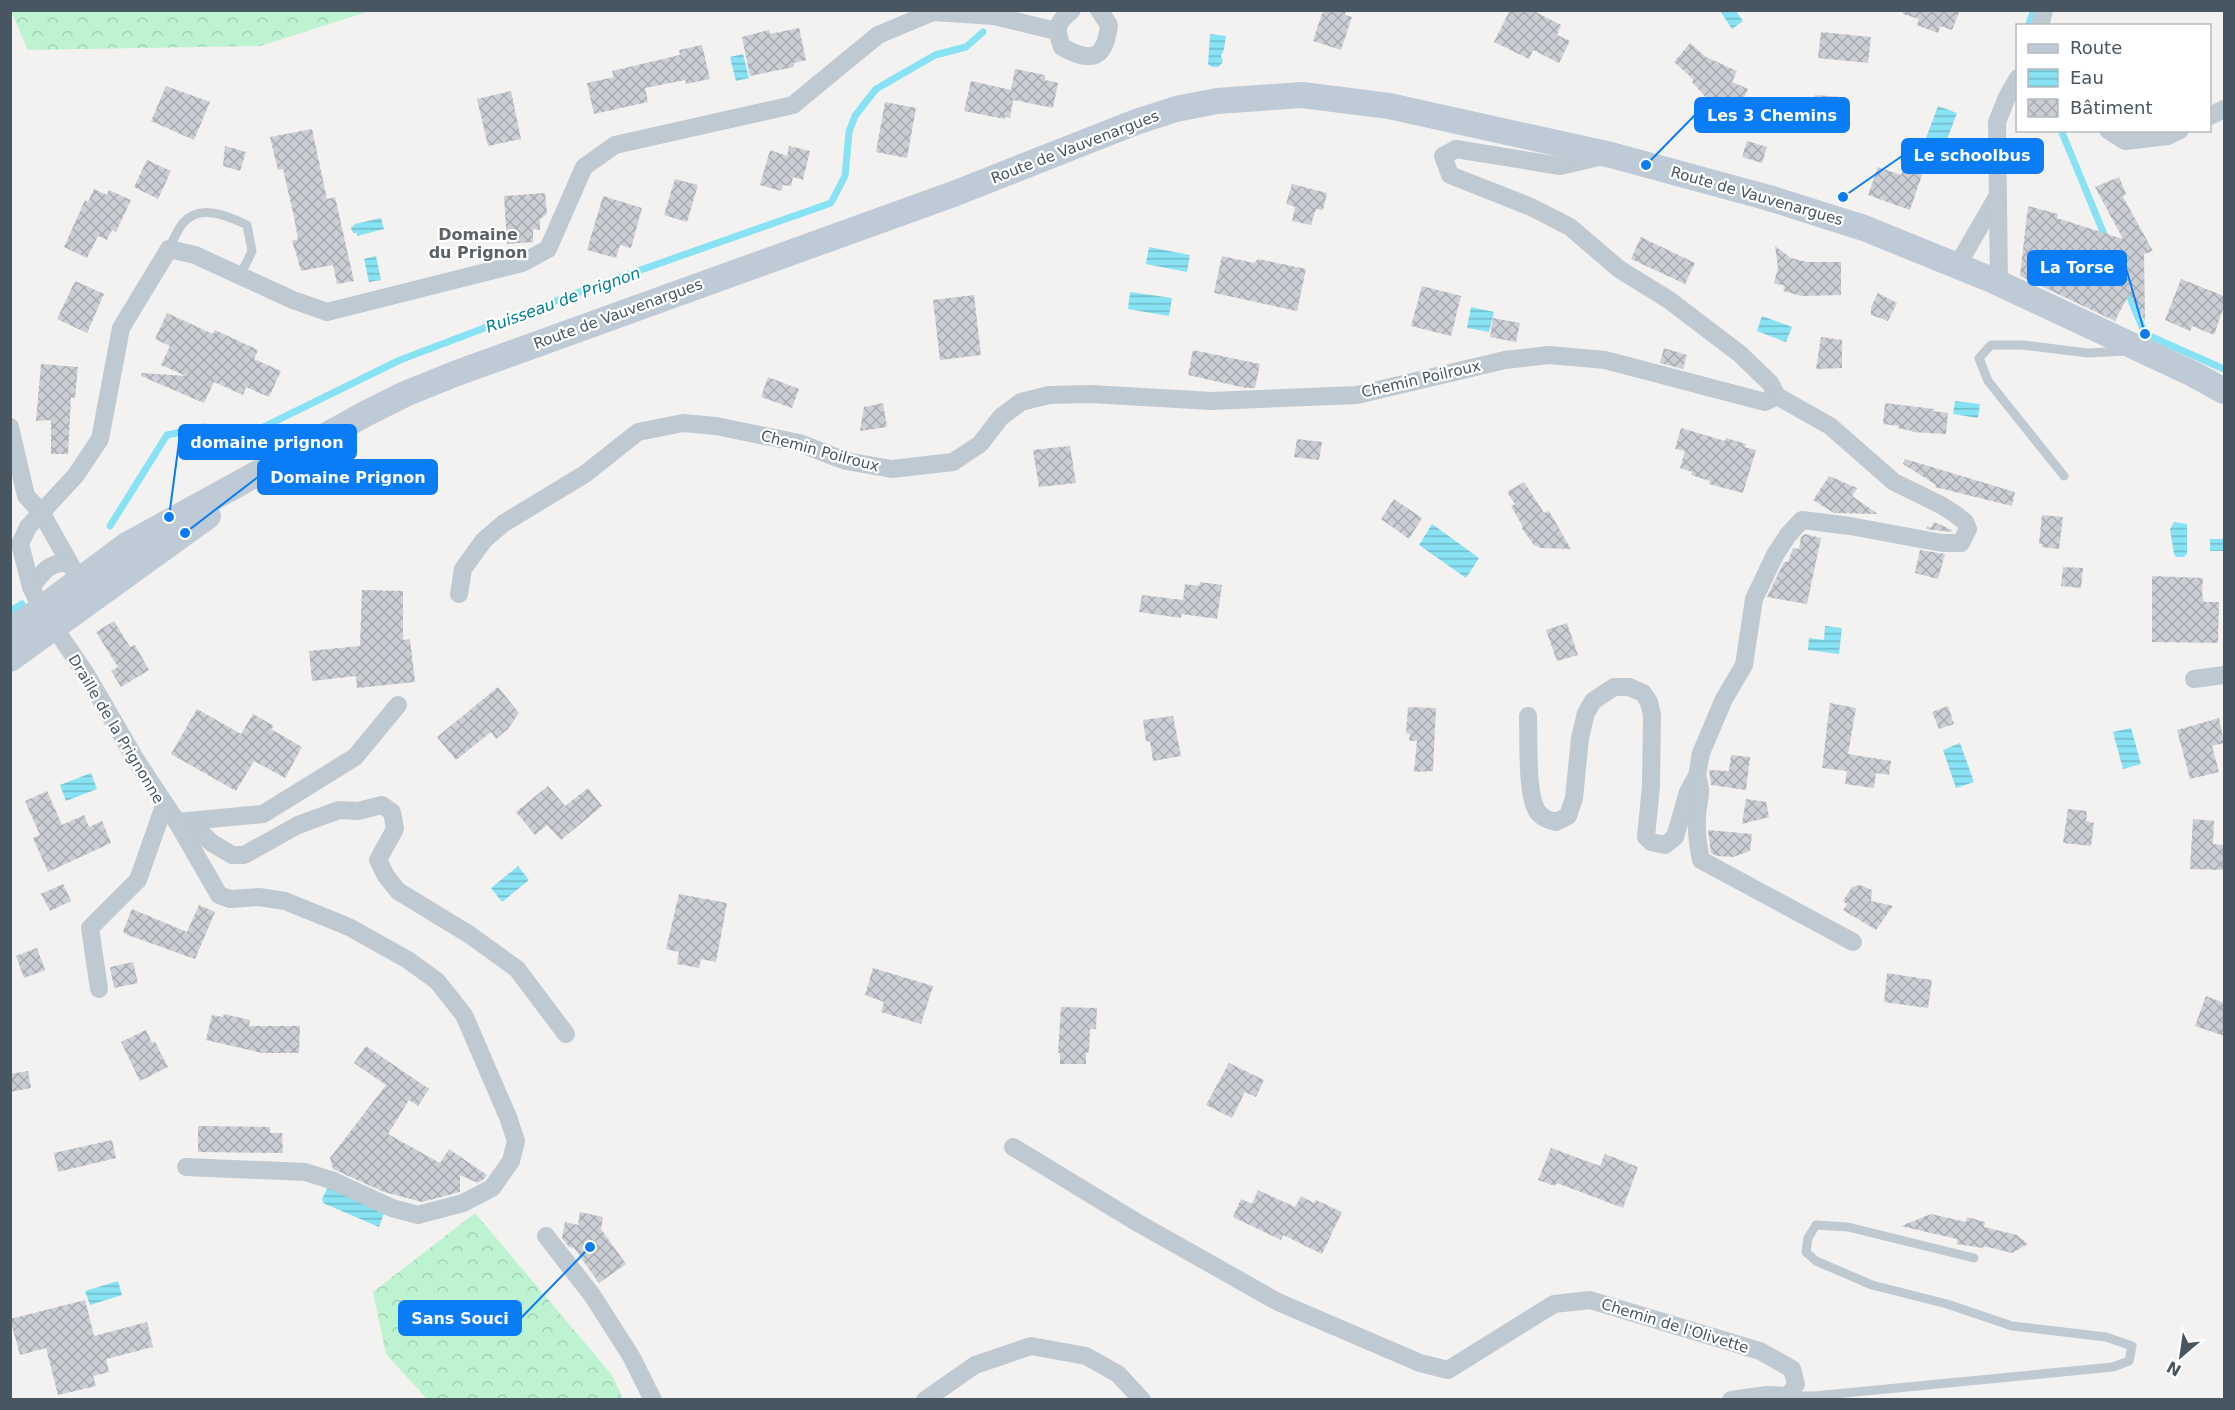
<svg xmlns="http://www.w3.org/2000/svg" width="2235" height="1410" font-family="'DejaVu Sans',sans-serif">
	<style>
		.forest { fill: url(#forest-crowns) }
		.water { fill: url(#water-rules) }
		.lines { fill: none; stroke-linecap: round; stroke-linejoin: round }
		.stream { stroke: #87e2f4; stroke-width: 7 }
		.building { fill: url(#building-cross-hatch) }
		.service { stroke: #bec9d2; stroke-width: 9 }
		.minor { stroke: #bec9d2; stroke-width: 18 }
		.secondary { stroke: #becbd6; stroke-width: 26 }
		.labels { text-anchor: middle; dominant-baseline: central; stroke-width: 4.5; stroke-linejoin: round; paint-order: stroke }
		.street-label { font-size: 15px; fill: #475661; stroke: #fff }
		.neighbourhood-label { font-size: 16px; font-weight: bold; fill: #5d6267; stroke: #fff }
		.water-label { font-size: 16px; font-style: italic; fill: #038198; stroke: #fff }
		.leader { fill: none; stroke: #0a7cf5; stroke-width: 2 }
		.callout-dot { fill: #0a7cf5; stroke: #fff; stroke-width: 2 }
		.callout { fill: #0a7cf5; stroke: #0a7cf5; stroke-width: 2 }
		.callout-label { font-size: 16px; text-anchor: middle; font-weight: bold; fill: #fff }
	</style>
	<defs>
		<pattern id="forest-crowns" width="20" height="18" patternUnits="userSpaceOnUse" patternTransform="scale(1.5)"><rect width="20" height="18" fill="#bdf3d0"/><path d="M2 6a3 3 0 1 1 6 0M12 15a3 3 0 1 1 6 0" fill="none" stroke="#a4d2b5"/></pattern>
		<pattern id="water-rules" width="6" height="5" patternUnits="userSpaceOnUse" patternTransform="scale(1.5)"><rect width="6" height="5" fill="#87e2f4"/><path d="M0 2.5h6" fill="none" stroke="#70bac9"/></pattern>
		<pattern id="building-cross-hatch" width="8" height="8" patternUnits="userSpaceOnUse" patternTransform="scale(1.5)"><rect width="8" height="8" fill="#cbced4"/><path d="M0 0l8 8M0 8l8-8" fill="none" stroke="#a7aaaf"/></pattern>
	</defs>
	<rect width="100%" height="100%" fill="#f4f1f1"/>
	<g class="forest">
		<path d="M11,11H370L260,46L28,50Z"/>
		<path d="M475,1213L612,1375L623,1399H427L386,1354L373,1292Z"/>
	</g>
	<g class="water">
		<path d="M1720,11H1736L1743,21L1732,29Z"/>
		<path d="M1210,34L1226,36L1224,49L1221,56L1223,62L1218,67H1212L1208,64Z"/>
		<path d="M743,54L749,78L736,81L730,57Z"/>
		<path d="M1938,106L1957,113L1945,145L1935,148L1930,145L1929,139L1926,138Z"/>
		<path d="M381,218L384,229L357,236V233H353L351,228L355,224Z"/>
		<path d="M1149,247L1190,255L1187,272L1146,264Z"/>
		<path d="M376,256L381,280L369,282L364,259Z"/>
		<path d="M1130,292L1172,298L1169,316L1128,309Z"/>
		<path d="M1471,307L1494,312L1489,332L1467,328Z"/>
		<path d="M1762,316L1792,327L1786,342L1757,331Z"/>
		<path d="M1955,401L1980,404L1978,418L1953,414Z"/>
		<path d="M2174,522L2187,524V554L2184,557H2176L2174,554L2170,529Z"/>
		<path d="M1432,524L1479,558L1466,578L1419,545Z"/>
		<rect x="2210" y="539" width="14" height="12"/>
		<path d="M1825,626L1842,628L1839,654L1808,650L1809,638L1824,640Z"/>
		<path d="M2131,728L2141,764L2123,769L2113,732Z"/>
		<path d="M1960,743L1974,782L1956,788L1943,750Z"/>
		<path d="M91,773L97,789L66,801L60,785Z"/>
		<path d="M518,866L529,880L502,902L491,888Z"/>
		<path d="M328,1187L384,1213L379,1227L323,1203L322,1199Z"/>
		<path d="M118,1281L122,1295L90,1305L85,1291Z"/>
	</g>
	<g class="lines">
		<g class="stream">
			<path d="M2028,26L2034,10"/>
			<path d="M2061,130L2106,239"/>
			<path d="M2126,288L2145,334L2224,369"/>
			<path d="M110,526L167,435L205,427L243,437L400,360L598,285L831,203L845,176L849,132L855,116L876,89L935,55L966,47L983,32"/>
			<path d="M10,611L22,604"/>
		</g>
	</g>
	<g class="building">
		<path d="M1323,10H1346L1345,15L1352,17L1341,50L1313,41Z"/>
		<path d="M1510,10H1532L1561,25L1557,35L1570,41L1559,63L1533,50L1529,59L1494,42Z"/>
		<path d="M1903,10H1960L1952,30L1940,26L1938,33L1917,25L1919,19L1903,14Z"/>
		<path d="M799,28L806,60L794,63V67L750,76L742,37L769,30L770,34Z"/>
		<path d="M1821,32L1871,37L1868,63L1818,58Z"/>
		<path d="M1690,43L1706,57L1737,71L1732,82L1748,89L1736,115L1713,105L1692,82L1693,79L1674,62Z"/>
		<path d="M702,45L710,79L686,84L685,80L645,88L648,102L594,114L587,83L614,77L612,71L680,55L679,50Z"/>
		<path d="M1015,69L1045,75V80L1058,83L1053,108L1013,100L1010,118L1005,117V119L964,111L971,81L1011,90Z"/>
		<path d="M166,86L210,102L194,140L151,121Z"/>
		<path d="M511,91L521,139L488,146L477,99Z"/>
		<path d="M1815,95L1841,97L1838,118L1813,115Z"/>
		<path d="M885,102L916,108L907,158L876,152Z"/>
		<path d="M312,129L327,199L335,197L354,281L337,284L333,265L301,271L296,253L292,241L298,239L294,217L283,169L278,170L270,137Z"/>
		<path d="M1747,141L1767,147L1762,163L1742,157Z"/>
		<path d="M225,146L246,152L240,171L223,166Z"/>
		<path d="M789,146L810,151L803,180L793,177L791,186L783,185L781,191L760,185L770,150L787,156Z"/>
		<path d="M147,160L171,171L158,199L134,187Z"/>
		<path d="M1905,166L1923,172L1910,210L1868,195L1878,167L1901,175Z"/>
		<path d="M2119,177L2126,194L2123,197L2153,251L2144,254L2145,321L2129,294L2115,321L2020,276L2028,206L2058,214L2057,218L2123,239L2095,187Z"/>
		<path d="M675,179L698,185L687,222L664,215Z"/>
		<path d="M1292,184L1327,193L1323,210L1316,209L1311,225L1292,221L1295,207L1286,204Z"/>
		<path d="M94,189L107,195L109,190L131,200L116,232L112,230L107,240L98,236L87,258L64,247L85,200L88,202Z"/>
		<path d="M545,193L547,214L540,219V230L533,229V242L507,244L504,196Z"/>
		<path d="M603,196L642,208L631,248L620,245L616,258L587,250Z"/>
		<path d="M1641,237L1695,263L1685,284L1631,259Z"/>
		<path d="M1775,246L1791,258L1807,262H1841V295L1802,296L1783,291L1785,286L1774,283L1778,268Z"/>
		<path d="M1222,256L1254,263L1258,259L1306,269L1297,311L1214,293Z"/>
		<path d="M2181,279L2224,296V306L2214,335L2192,326L2190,331L2165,320Z"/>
		<path d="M75,281L104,294L87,333L57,319Z"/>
		<path d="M1422,286L1461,296L1451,336L1411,326Z"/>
		<path d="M1878,293L1897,303L1888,321L1871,315V307Z"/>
		<path d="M974,295L981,355L940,360L933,300Z"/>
		<path d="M167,313L213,334L215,330L258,350L254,359L281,371L269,397L246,387L243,395L214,382L204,403L141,376L142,373L186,376L161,365L170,346L155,339Z"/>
		<path d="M1493,318L1520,323L1516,342L1490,337Z"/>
		<path d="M1821,337L1842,340V368L1816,369Z"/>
		<path d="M1664,348L1687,355L1683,369L1660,363Z"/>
		<path d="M1193,350L1260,364L1255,388H1246L1188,375Z"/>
		<path d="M41,364L78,367L75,398L71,397L68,454H51V420L36,421Z"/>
		<path d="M768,377L799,389L792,408L761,397Z"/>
		<path d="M883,403L887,427L860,431L864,407Z"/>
		<path d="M1885,403L1934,409L1933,411L1948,413L1946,434L1912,432V431L1898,428L1899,426L1883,424Z"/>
		<path d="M1681,428L1725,441L1726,438L1746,444L1745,447L1756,450L1743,493L1709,484L1710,481L1691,475L1692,472L1680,468L1685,451L1675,449Z"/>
		<path d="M1297,439L1322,442L1319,460L1294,457Z"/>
		<path d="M1070,446L1076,483L1039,487L1033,450Z"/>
		<path d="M1905,459L2015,492L2012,506L1935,487L1936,485L1903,464Z"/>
		<path d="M1829,476L1857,488L1852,496L1878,514L1834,513L1813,500Z"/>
		<path d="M1524,482L1544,513L1549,511L1571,549L1541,548L1534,545L1522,529L1523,527L1511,506L1515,504L1507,492Z"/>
		<path d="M1394,499L1422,518L1409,539L1381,519Z"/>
		<path d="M2042,515L2063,517L2059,549L2042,547V544H2039Z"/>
		<path d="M1934,522L1952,530L1951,532L1926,529L1927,526L1931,528Z"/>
		<path d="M1805,534L1821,538L1807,604L1767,597L1784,562H1788L1793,548L1799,549L1801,537Z"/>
		<path d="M1920,550L1945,554L1938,579L1915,573Z"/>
		<path d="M2063,567L2083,568L2081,588L2061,586Z"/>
		<path d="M2152,576L2203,578L2202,593L2204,602H2219L2218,643L2152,642Z"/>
		<path d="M1200,582L1222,585L1217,619L1182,614L1181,618L1139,612L1142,595L1183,600L1185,584L1199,586Z"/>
		<path d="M362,590L403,591V640L410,639L415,682L357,688L356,676L312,681L309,651L360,646Z"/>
		<path d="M114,621L130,647L135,645L149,670L121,687L111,671L118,667L96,632Z"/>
		<path d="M1567,623L1578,655L1557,661L1546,630Z"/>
		<path d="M498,687L519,713L508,729L496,739L491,732L456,760L437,737Z"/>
		<path d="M1830,703L1856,708L1848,754L1891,761L1889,775L1876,773L1874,788L1845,784L1847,771L1822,768Z"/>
		<path d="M1948,706L1954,724L1939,729L1932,712Z"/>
		<path d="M1408,707L1436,708L1433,771L1414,772L1417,741H1409L1410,734L1406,733Z"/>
		<path d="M197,709L241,734L253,714L274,726L271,729L302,747L285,778L254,761L236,791L171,754Z"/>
		<path d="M1173,716L1181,756L1153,761L1150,741L1146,742L1143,720Z"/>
		<path d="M2219,718L2224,743L2212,746L2219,772L2190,779L2177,730Z"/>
		<path d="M1731,755L1750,757L1746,790L1711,785L1709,770L1729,771Z"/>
		<path d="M548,786L565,806L588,788L602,806L561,840L547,825L535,835L516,812Z"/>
		<path d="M47,791L62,825L84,815L89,827L102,821L111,843L48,872L33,838L40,835L25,801Z"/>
		<path d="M1746,799L1766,802L1769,817L1742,824Z"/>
		<path d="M2068,809L2087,811L2086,821L2094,823L2091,846L2063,843Z"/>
		<path d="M2193,819L2214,821L2213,844L2223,845L2224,870L2190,869Z"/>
		<path d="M1708,830L1752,834L1750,851L1733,857L1717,856L1711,853Z"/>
		<path d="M63,884L71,901L50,911L41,894Z"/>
		<path d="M1860,885L1872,890L1871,901L1893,906L1876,930L1843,910L1847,904L1843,901L1852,887Z"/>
		<path d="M679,894L727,903L716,962L701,959L699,968L677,964L679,952L666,949Z"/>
		<path d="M199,905L215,912L195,959L125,934L123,931L132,909L187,932Z"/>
		<path d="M37,948L45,970L24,978L16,956Z"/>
		<path d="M133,962L138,983L114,988L110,967Z"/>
		<path d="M873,968L933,986L921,1024L881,1012L884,1002L865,995Z"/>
		<path d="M1887,973L1932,980L1928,1008L1884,1002Z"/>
		<path d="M2206,996L2224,1003V1036L2195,1026Z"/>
		<path d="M1061,1007L1097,1008L1096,1029H1090L1089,1052L1086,1053V1064H1060V1053H1058Z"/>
		<path d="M224,1014L250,1020L249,1026H300L299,1053H262L206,1040L212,1015L223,1017Z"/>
		<path d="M146,1030L152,1043L155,1042L168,1067L140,1081L121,1042Z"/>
		<path d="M366,1046L429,1089L418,1106L409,1100L388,1134L440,1163L449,1149L487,1175L484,1179L478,1183L460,1175V1192L422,1202L384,1192L333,1169L330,1158L386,1085L354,1063Z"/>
		<path d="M1229,1063L1264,1080L1256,1097L1245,1092L1232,1118L1206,1105Z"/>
		<path d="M28,1071L31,1088L10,1092V1074Z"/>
		<path d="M198,1126L270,1127V1133H282L283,1153L198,1152Z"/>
		<path d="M112,1140L116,1158L58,1172L54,1153Z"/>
		<path d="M1551,1148L1600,1166L1605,1154L1638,1167L1623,1208L1557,1183L1555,1186L1538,1180Z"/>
		<path d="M1258,1190L1295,1207L1301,1196L1314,1203L1316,1200L1342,1212L1322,1254L1283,1235L1281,1240L1233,1217L1241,1199L1252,1204Z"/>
		<path d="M580,1212L603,1217L601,1229L626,1264L599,1283L574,1248L569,1247L562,1238L565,1222L578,1225Z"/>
		<path d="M1931,1214L1966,1222L1967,1217L1985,1222L1984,1227L2017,1235L2028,1244L2012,1253L1984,1246L1983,1248L1957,1244V1239L1901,1226Z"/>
		<path d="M85,1300L94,1336L147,1322L153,1347L106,1359L109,1372L93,1376L96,1386L58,1395L46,1348L20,1355L10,1319Z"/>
	</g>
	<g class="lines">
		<g class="service">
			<path d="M169,249C173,241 177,230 183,223C200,203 228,216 247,225L252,251L240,276"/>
			<path d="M2064,476L1988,381L1979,358L1991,345H2023L2088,353L2127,351"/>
			<path d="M1789,1396H1814L2113,1367L2129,1361L2132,1346L2106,1337L2012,1326L1947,1304L1872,1285L1816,1261L1806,1252L1808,1238L1816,1225L1848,1227L1974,1258"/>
		</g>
		<g class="minor">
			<path d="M1072,10C1056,24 1055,27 1062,47C1091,63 1105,60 1109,25L1099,10"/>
			<path d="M2040,26L2044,10"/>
			<path d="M2210,116L2224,109"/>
			<path d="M2108,130L2125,141L2168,136L2180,130"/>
			<path d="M1957,266L1997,197"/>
			<path d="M1999,283L1997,122L2007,97L2018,78"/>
			<path d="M10,427L26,496L41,512L79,580L73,591"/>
			<path d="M31,587C44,571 47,564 68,562"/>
			<path d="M459,594L463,569L484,540L504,523L585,474L638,432L683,423L716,426L799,443L846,461L892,469L953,462L980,444L1001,417L1021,402L1049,395L1091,394L1211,401L1357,395L1505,360L1549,355L1605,360L1765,402L1777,396L1770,383L1740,354L1669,300L1619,269L1570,227L1531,207L1450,175L1443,156L1456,149L1560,166L1603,156"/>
			<path d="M2194,679L2224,675"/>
			<path d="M398,705L355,757L263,814L177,822L136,760L86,674L41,608L31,587L20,544L28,527L76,475L100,439L121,328L169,249L195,255L293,300L327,312L522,263L548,249L584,167L615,145L793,105L878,35L933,12L994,16L1056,31"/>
			<path d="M1528,716C1529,738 1526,793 1537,811C1542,818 1548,820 1556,822L1568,816L1574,798L1580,738L1586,713L1593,701L1614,687H1629L1643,693L1649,702L1652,715L1651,786L1646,837L1651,842L1665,845L1675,837L1688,792L1697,776L1701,753L1724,699L1744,665L1754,599L1775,555L1788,535L1802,520L1850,526L1942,543H1961L1968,529L1965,522L1955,514L1941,505L1894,482L1830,426L1777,396"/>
			<path d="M1697,776C1704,797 1697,799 1697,818C1696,832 1698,846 1701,860L1853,942"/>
			<path d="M188,821L212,843L232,855H244L298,825L339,810L358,811L382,805L392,812L395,829L378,860L386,876L398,891L470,935L517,969L566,1034"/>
			<path d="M177,822L219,895L230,899L259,897L285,901L349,927L408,960L437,981L464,1015L508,1117L516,1141L511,1161L492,1188L463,1203L418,1215L392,1208L331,1180L305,1172L186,1167"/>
			<path d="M99,989L90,928L138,880L164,806"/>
			<path d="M1013,1147L1138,1223L1278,1302L1420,1363L1448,1370L1554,1304L1590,1300L1760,1351L1792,1369L1796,1384L1789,1396L1767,1395L1731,1400"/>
			<path d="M546,1236L592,1295L631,1356L653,1400"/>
			<path d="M925,1400L975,1365L1031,1346L1086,1356L1118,1374L1142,1400"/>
		</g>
		<g class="secondary">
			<path d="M10,632L127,545L367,413L405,394L457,373L956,193L1136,122L1176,109L1217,101L1302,95L1389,106L1611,155L1769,198L1864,228L1992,280L2193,374L2224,391"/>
			<path d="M10,659L208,516"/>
		</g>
	</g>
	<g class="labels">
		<g class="street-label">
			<text transform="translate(1075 147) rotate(-21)">Route de Vauvenargues</text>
			<text transform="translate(1757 196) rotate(16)">Route de Vauvenargues</text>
			<text transform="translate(618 314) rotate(-20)">Route de Vauvenargues</text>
			<text transform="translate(1421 379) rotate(-13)">Chemin Poilroux</text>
			<text transform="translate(820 451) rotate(15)">Chemin Poilroux</text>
			<text transform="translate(116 729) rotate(59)">Draille de la Prignonne</text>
			<text transform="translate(1675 1326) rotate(17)">Chemin de l'Olivette</text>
		</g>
		<g class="neighbourhood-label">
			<text x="478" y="234">Domaine<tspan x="478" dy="18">du Prignon</tspan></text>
		</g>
		<g class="water-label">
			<text transform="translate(563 300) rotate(-20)">Ruisseau de Prignon</text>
		</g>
	</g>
	<path class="leader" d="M1646 165L1695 115M1843 197L1902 156M2145 334L2126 268M169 517L179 442M185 533L258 477M590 1247L521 1318"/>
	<g class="callout-dot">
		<circle cx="1646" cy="165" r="6"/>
		<circle cx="1843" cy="197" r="6"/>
		<circle cx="2145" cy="334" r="6"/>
		<circle cx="169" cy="517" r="6"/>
		<circle cx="185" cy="533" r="6"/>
		<circle cx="590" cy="1247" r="6"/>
	</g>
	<g class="callout">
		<rect x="1695" y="98" width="154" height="34" rx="6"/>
		<rect x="1902" y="139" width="141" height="34" rx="6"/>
		<rect x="2028" y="251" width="98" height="34" rx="6"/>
		<rect x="179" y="425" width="177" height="34" rx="6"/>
		<rect x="258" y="460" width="179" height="34" rx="6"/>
		<rect x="399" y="1301" width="122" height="34" rx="6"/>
	</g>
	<g class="callout-label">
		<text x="1772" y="121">Les 3 Chemins</text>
		<text x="1972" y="161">Le schoolbus</text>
		<text x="2077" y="273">La Torse</text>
		<text x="267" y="448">domaine prignon</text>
		<text x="348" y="483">Domaine Prignon</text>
		<text x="460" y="1324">Sans Souci</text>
	</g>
	<rect width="2235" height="1410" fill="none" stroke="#475661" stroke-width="24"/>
	<rect x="2016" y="24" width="195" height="108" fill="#ffffff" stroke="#b5bbc0" stroke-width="1.5"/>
	<rect x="2028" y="44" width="30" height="9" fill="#becbd6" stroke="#b5bbc0" stroke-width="1.5"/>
	<text x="2070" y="54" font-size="18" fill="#475661">Route</text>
	<rect x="2028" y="69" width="30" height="18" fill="url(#water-rules)" stroke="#b5bbc0" stroke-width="1.5"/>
	<text x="2070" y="84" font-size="18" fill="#475661">Eau</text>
	<rect x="2028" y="99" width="30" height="18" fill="url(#building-cross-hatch)" stroke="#b5bbc0" stroke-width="1.5"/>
	<text x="2070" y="114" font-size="18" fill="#475661">Bâtiment</text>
	<g transform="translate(2181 1356) rotate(209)" stroke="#ffffff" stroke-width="4.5" paint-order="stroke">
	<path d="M0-4.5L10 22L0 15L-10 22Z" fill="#475661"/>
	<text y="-9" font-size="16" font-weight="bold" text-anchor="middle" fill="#475661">N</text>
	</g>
</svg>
